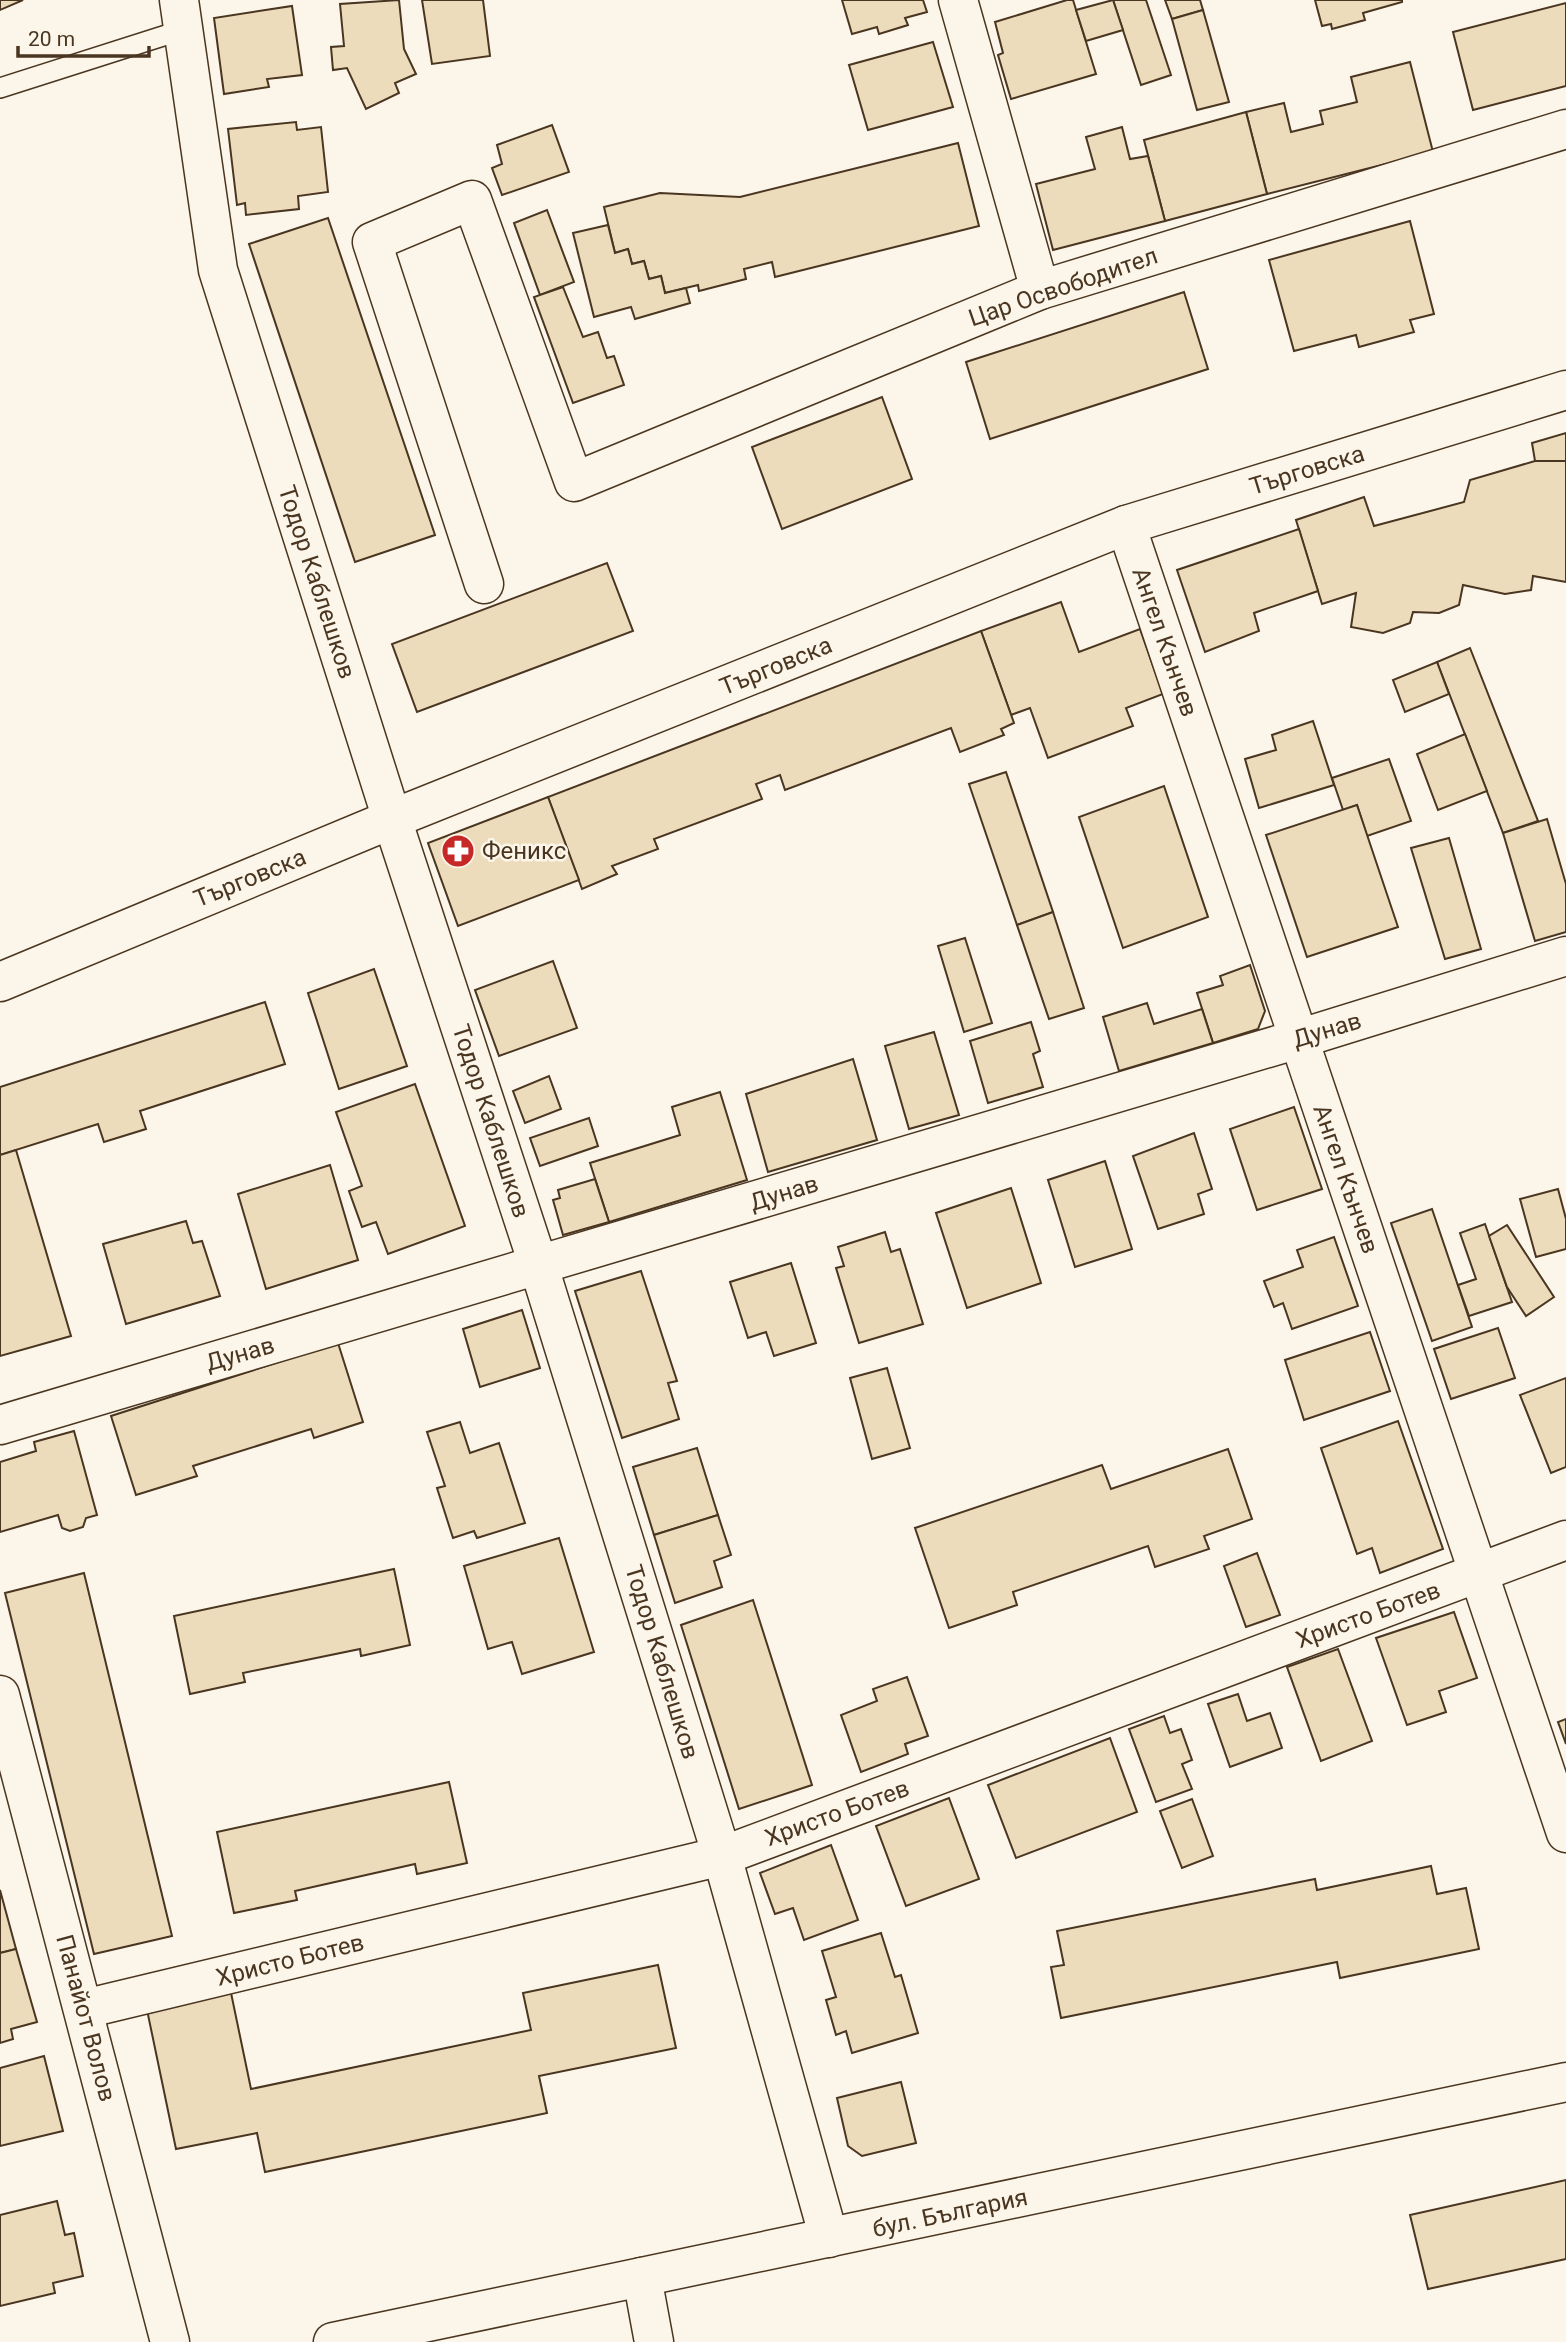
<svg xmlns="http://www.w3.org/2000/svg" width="1566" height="2342" font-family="Roboto,sans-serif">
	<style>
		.building { fill: #ecdcbc; stroke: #4a3520; stroke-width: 2 }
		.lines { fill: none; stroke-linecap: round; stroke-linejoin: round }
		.lane-casing { stroke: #4a3520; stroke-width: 22 }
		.street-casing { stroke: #4a3520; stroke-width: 41 }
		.secondary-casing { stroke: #4a3520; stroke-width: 41 }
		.lane { stroke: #fbf6e9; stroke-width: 19 }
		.street { stroke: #fbf6e9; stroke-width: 38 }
		.secondary { stroke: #fbf6e9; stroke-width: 38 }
		.labels { text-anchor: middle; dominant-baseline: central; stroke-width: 5; stroke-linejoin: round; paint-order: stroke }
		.street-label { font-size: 24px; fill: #4a3520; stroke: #fbf6e9 }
		.poi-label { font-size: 24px; fill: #4a3520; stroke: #fbf6e9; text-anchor: start }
	</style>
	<rect width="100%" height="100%" fill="#fbf6e9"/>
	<g class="building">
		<path d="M0,0H23L0,10Z"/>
		<path d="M399,0L404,49L416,74L395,83L399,93L366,109L347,68L333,70L331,47L344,46L340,4Z"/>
		<path d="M422,0H483L490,56L432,64Z"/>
		<path d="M842,0H923L927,12L905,18L908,25L879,34L877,27L852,34Z"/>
		<path d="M1067,0H1073L1096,74L1011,99L998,55L1003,53L995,22Z"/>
		<path d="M1113,0H1146L1171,75L1141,85Z"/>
		<path d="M1113,0L1123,30L1086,41L1076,10Z"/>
		<path d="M1165,0H1200L1203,10L1172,19Z"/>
		<path d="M1315,0H1402V2L1363,13L1365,20L1332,29L1331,24L1322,26Z"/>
		<path d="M1566,3V86L1473,110L1453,32Z"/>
		<path d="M292,6L302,75L267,79L269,87L224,94L214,18Z"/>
		<path d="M1203,10L1229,102L1197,110L1172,19Z"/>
		<path d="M933,42L953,107L868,130L849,65Z"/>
		<path d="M1410,62L1433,152L1267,194L1246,112L1284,103L1291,132L1323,124L1320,111L1357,102L1351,77Z"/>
		<path d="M1246,112L1267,194L1165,221L1144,140Z"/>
		<path d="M296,122L297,130L321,127L328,192L298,196L299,209L246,215L245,203L237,205L228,129Z"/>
		<path d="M552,125L569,172L502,195L492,168L502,164L497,145Z"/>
		<path d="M1122,127L1130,159L1148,156L1165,221L1053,250L1036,184L1095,169L1086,137Z"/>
		<path d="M958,143L979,226L775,277L772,262L744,269L746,279L699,291L698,285L665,293L661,276L649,279L644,261L632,264L628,249L615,253L604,207L660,193L740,197Z"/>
		<path d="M547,210L574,282L540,295L514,223Z"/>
		<path d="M328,218L435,535L355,562L249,244Z"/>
		<path d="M1410,221L1434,314L1410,320L1414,332L1359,347L1356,335L1294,351L1269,260Z"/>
		<path d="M608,225L615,253L628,249L632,264L644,261L649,279L661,276L665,293L686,288L690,303L635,319L631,307L594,317L573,233Z"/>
		<path d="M563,287L583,337L598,332L607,358L614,356L624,385L573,403L534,297Z"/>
		<path d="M1184,292L1208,369L990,439L966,362Z"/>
		<path d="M882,397L912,479L782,529L752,447Z"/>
		<path d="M1566,433V461H1535L1532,443Z"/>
		<path d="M1535,461H1566V582L1533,576L1531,590L1505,594L1463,585L1459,605L1439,613L1413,612L1410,623L1383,633L1351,627L1356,593L1322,604L1296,520L1364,497L1374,526L1464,502L1470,480Z"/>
		<path d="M1299,529L1318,591L1254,613L1259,631L1205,652L1177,570Z"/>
		<path d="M607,563L633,631L417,712L392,644Z"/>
		<path d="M1061,602L1079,652L1140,629L1163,694L1126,708L1133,726L1048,758L1030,708L1011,715L981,631Z"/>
		<path d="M981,631L1014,723L1001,729L1004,735L960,752L951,728L785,790L780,775L756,784L762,799L654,839L658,849L612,866L617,874L582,889L548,797Z"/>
		<path d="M1470,648L1538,821L1503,833L1437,662Z"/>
		<path d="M1437,662L1449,694L1405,712L1393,680Z"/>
		<path d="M1313,721L1334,785L1259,808L1245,759L1276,750L1272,735Z"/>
		<path d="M1465,734L1487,791L1438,810L1417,754Z"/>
		<path d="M1389,759L1411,821L1367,836L1357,805L1343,810L1332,778Z"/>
		<path d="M1006,772L1053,912L1017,925L969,784Z"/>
		<path d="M1164,786L1208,917L1123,948L1079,817Z"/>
		<path d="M548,797L579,880L458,926L428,843Z"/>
		<path d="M1357,805L1398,927L1307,957L1266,835Z"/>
		<path d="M1547,819L1566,884V932L1535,941L1503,833Z"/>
		<path d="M1449,838L1481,949L1445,959L1411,848Z"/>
		<path d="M1053,912L1084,1008L1049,1019L1017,925Z"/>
		<path d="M965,938L992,1023L964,1032L938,946Z"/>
		<path d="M553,961L577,1028L499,1056L475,990Z"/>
		<path d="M1250,965L1265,1011L1258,1029L1213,1043L1197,993L1223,985L1220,976Z"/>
		<path d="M374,969L407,1066L339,1089L308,993Z"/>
		<path d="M265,1002L285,1064L140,1111L146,1129L104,1142L98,1124L0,1155V1087Z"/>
		<path d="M1147,1003L1154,1024L1202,1009L1213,1043L1119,1071L1103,1017Z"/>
		<path d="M1031,1022L1040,1051L1033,1054L1043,1087L988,1103L970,1041Z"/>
		<path d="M934,1032L959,1115L909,1129L885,1046Z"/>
		<path d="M853,1059L877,1140L768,1172L746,1094Z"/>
		<path d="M549,1076L561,1109L525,1123L513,1091Z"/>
		<path d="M415,1084L465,1226L388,1254L376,1222L362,1227L349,1191L362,1186L336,1112Z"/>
		<path d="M720,1092L747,1180L609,1222L590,1163L680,1135L672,1107Z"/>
		<path d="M1294,1107L1322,1189L1257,1210L1230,1129Z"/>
		<path d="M589,1118L598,1146L540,1166L530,1138Z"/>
		<path d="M1194,1133L1212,1189L1198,1194L1204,1214L1158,1229L1133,1156Z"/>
		<path d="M16,1150L71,1336L0,1356V1155Z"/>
		<path d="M1105,1161L1132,1249L1075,1267L1048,1180Z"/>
		<path d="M330,1165L358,1260L266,1289L238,1194Z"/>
		<path d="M595,1179L609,1222L563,1235L553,1200L560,1198L558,1190Z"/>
		<path d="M1011,1188L1041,1283L967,1308L936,1213Z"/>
		<path d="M1558,1189L1566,1219V1249L1536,1257L1520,1199Z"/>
		<path d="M1432,1209L1472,1327L1432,1341L1391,1223Z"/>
		<path d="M186,1221L193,1243L202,1241L220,1296L126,1324L103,1244Z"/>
		<path d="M1485,1224L1512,1302L1469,1316L1458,1285L1476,1279L1460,1233Z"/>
		<path d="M1507,1225L1554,1297L1526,1316L1507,1287L1489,1236Z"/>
		<path d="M885,1232L891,1252L900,1249L923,1324L859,1343L836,1268L844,1266L838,1247Z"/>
		<path d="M1334,1237L1358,1306L1292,1329L1283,1303L1274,1307L1264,1281L1303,1267L1297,1250Z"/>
		<path d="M791,1263L816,1343L774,1356L766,1332L748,1338L730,1282Z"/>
		<path d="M641,1271L677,1381L668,1383L679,1419L622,1438L575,1291Z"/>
		<path d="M522,1310L540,1368L480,1387L463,1329Z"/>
		<path d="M1498,1328L1515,1378L1451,1399L1434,1349Z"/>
		<path d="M1370,1332L1390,1391L1304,1420L1285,1360Z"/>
		<path d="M338,1343L363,1422L314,1438L311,1429L193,1466L197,1476L136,1495L111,1416Z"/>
		<path d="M887,1368L910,1448L872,1459L850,1378Z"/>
		<path d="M1566,1378V1467L1551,1473L1520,1395Z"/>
		<path d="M1398,1421L1443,1549L1380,1573L1372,1548L1357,1554L1321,1448Z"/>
		<path d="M460,1422L470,1453L499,1443L525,1523L477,1538L474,1531L453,1538L437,1488L445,1486L427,1432Z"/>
		<path d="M74,1431L97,1515L86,1518L83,1527L70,1531L62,1528L58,1515L0,1532V1462L36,1451L34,1442Z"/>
		<path d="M697,1448L718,1515L654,1535L633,1467Z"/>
		<path d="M1228,1449L1252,1519L1204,1536L1209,1549L1155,1567L1148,1546L1013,1592L1017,1605L949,1628L915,1528L1102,1465L1111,1489Z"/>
		<path d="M718,1515L731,1555L714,1561L722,1587L675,1603L654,1535Z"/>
		<path d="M559,1538L594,1652L522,1674L512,1642L488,1649L464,1566Z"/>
		<path d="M1257,1553L1280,1615L1246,1627L1224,1566Z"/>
		<path d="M394,1569L410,1645L361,1656L360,1649L243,1673L245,1682L190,1694L174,1616Z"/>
		<path d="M84,1573L172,1936L94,1954L5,1593Z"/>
		<path d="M753,1600L812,1785L739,1809L681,1625Z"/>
		<path d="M1454,1612L1477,1678L1439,1691L1446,1712L1407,1725L1376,1638Z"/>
		<path d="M1338,1649L1372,1741L1321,1761L1287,1667Z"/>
		<path d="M907,1677L928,1736L905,1744L908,1754L861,1772L841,1715L877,1701L873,1689Z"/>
		<path d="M1238,1694L1247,1721L1270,1713L1282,1748L1230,1767L1208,1704Z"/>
		<path d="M1164,1716L1170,1733L1181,1729L1192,1760L1182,1764L1192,1789L1156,1802L1129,1729Z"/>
		<path d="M1566,1719V1744L1558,1722Z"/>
		<path d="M1110,1738L1137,1812L1016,1858L988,1785Z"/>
		<path d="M449,1782L467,1863L417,1874L415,1864L295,1891L297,1900L234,1913L217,1832Z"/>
		<path d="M949,1798L979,1879L906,1906L876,1826Z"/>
		<path d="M1192,1799L1213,1856L1182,1868L1160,1811Z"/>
		<path d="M831,1845L858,1920L804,1940L793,1908L775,1914L760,1873Z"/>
		<path d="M1431,1866L1437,1894L1466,1888L1479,1949L1340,1978L1337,1962L1061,2018L1051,1967L1064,1965L1057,1931L1315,1879L1317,1890Z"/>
		<path d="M0,1890L16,1949L0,1953Z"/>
		<path d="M881,1933L895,1977L901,1975L918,2033L852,2053L846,2031L836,2035L826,2000L836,1997L822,1951Z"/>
		<path d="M16,1949L37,2022L11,2029L13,2039L0,2043V1953Z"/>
		<path d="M658,1965L676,2048L539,2076L547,2113L265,2172L257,2133L176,2149L146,2005L230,1988L251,2089L531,2030L523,1993Z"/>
		<path d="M44,2056L63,2131L0,2146V2068Z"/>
		<path d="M901,2082L916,2143L862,2156L848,2146L837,2098Z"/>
		<path d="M1566,2180V2259L1428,2289L1410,2215Z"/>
		<path d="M57,2201L65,2235L74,2233L83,2276L53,2283L55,2293L0,2306V2215Z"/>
	</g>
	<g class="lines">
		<defs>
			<path id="lane" d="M0,88L182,30"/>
			<g id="street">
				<path d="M179,0L218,270L392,819L539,1267L722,1856L829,2238"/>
				<path d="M958,0L1040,290"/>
				<path d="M1126,525L1566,1833"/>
				<path d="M484,584L372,242L472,200L574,482L1040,290L1566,129"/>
				<path d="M0,1425L1298,1039L1566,956"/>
				<path d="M0,1695L170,2342"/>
				<path d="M84,2009L722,1856L1566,1540"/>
				<path d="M642,2277L654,2342"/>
			</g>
			<g id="secondary">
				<path d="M0,982L392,819L1126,525L1566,390"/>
				<path d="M333,2342L1566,2082"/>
			</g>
		</defs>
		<use href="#lane" class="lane-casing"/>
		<use href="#street" class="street-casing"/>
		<use href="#secondary" class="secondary-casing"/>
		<use href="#lane" class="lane"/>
		<use href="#street" class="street"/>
		<use href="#secondary" class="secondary"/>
	</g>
	<defs>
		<symbol id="pharmacy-disc" viewBox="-11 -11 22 22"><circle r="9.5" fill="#c62828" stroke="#fbf6e9"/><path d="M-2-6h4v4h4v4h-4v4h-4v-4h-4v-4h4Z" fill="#fff"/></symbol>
	</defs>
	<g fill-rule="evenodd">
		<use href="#pharmacy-disc" x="439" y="832" width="38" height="38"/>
	</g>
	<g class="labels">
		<g class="street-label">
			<text transform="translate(1063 287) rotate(-19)">Цар Освободител</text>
			<text transform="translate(1307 470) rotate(-17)">Търговска</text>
			<text transform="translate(317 582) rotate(72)">Тодор Каблешков</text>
			<text transform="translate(1165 642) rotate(71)">Ангел Кънчев</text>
			<text transform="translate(776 666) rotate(-22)">Търговска</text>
			<text transform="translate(250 878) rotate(-22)">Търговска</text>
			<text transform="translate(1327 1030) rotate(-17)">Дунав</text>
			<text transform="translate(491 1121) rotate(72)">Тодор Каблешков</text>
			<text transform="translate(1346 1179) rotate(71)">Ангел Кънчев</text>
			<text transform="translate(784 1193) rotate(-17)">Дунав</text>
			<text transform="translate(240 1354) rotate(-16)">Дунав</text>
			<text transform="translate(1368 1615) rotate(-20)">Христо Ботев</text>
			<text transform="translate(662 1662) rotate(73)">Тодор Каблешков</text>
			<text transform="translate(837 1813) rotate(-20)">Христо Ботев</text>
			<text transform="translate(290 1960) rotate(-14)">Христо Ботев</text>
			<text transform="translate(86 2018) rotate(75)">Панайот Волов</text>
			<text transform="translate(950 2213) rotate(-12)">бул. България</text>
		</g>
		<g class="poi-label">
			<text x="482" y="851">Феникс</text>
		</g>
	</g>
	<path d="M18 46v10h131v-10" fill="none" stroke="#4a3520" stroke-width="3.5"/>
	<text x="28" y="46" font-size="21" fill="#4a3520" stroke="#fbf6e9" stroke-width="5" paint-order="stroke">20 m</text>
</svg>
